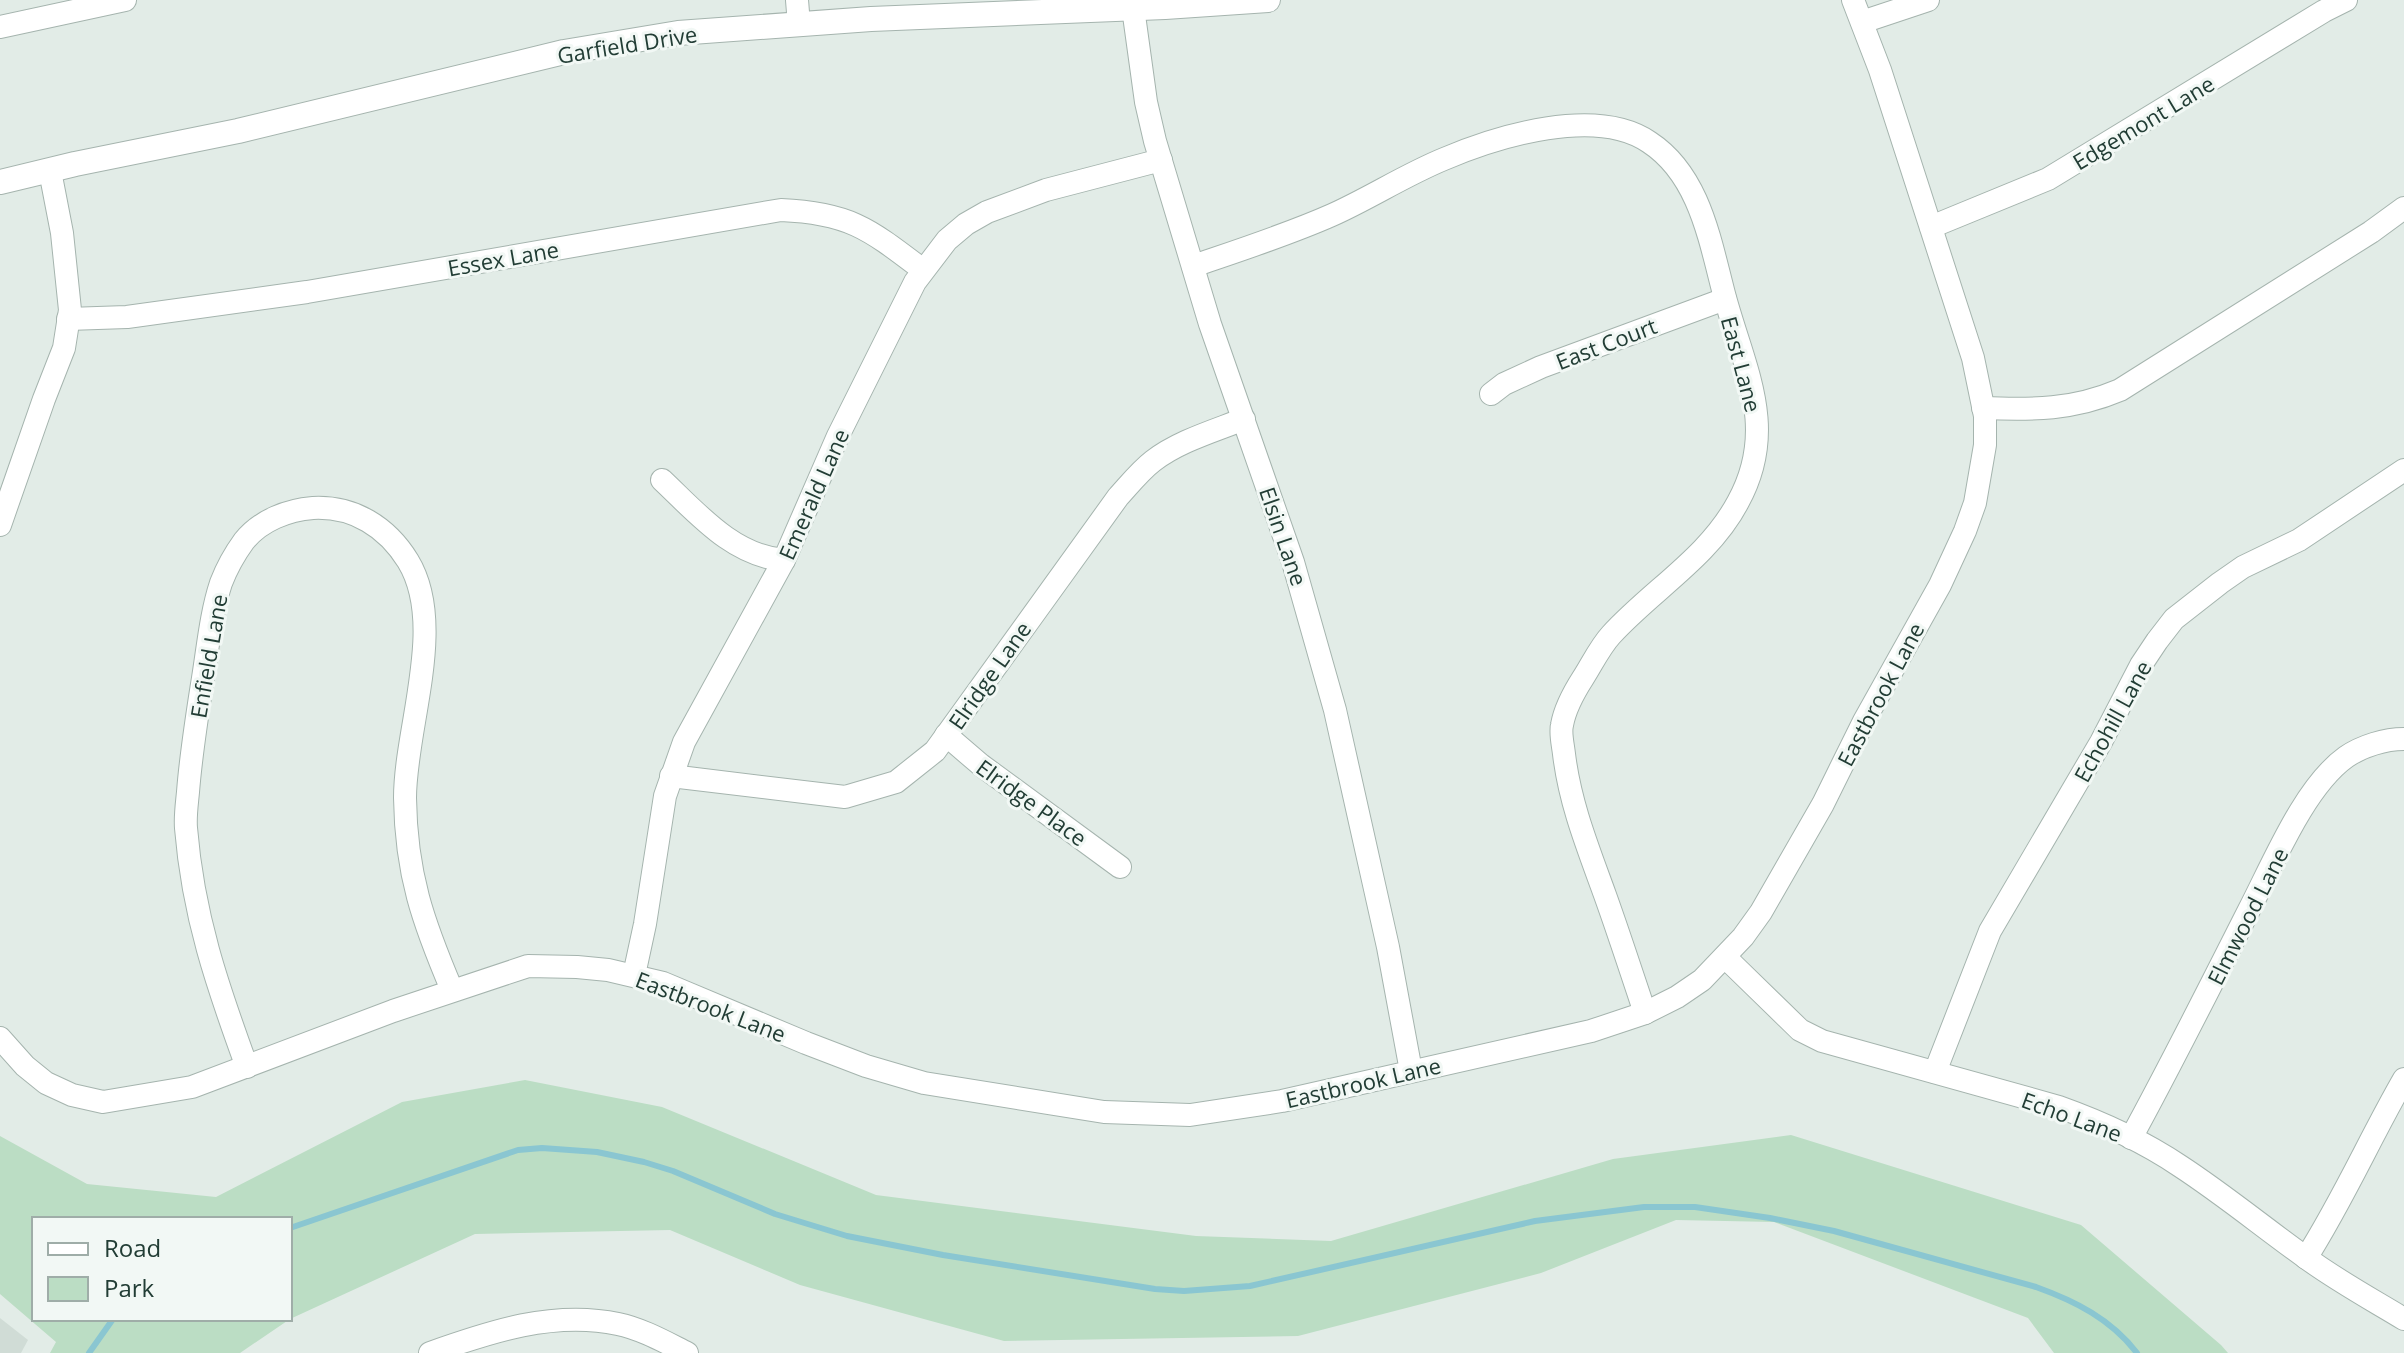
<svg xmlns="http://www.w3.org/2000/svg" width="2404" height="1353" font-family="'Open Sans',sans-serif">
	<style>
		.built { fill: #d0dcd6 }
		.green { fill: #bbddc4 }
		.lines { fill: none; stroke-linecap: round; stroke-linejoin: round }
		.stream { stroke: #8ac6d1; stroke-width: 6 }
		.minor-casing { stroke: #a5b4ae; stroke-width: 24 }
		.tertiary-casing { stroke: #a5b4ae; stroke-width: 26 }
		.minor { stroke: #fff; stroke-width: 22 }
		.tertiary { stroke: #fff; stroke-width: 24 }
		.labels { text-anchor: middle; dominant-baseline: central; stroke-width: 6; stroke-linejoin: round; paint-order: stroke }
		.street-label { font-size: 22px; fill: #223d35; stroke: #f2f8f5 }
	</style>
	<rect width="100%" height="100%" fill="#e2ece7"/>
	<path class="built" d="M0,1318L28,1340L21,1353H0Z"/>
	<path class="green" d="M525,1080L662,1107L876,1195L1196,1236L1331,1241L1613,1159L1791,1135L2081,1225L2221,1345L2228,1353H2054L2028,1318L1774,1222L1676,1220L1541,1273L1298,1336L1004,1341L800,1285L670,1230L475,1234L290,1319V1219H34V1319H290L240,1353H50L56,1342L0,1294V1136L87,1184L216,1197L402,1102Z"/>
	<g class="lines">
		<g class="stream">
			<path d="M290,1228L518,1150L542,1148L597,1152L644,1162L673,1171L775,1214L847,1236L943,1255L1155,1289L1184,1291L1250,1286L1535,1221L1644,1207H1695L1770,1218L1834,1231L2036,1287C2075,1301 2111,1319 2137,1353"/>
			<path d="M89,1353L113,1319"/>
		</g>
		<defs>
			<g id="minor">
				<path d="M797,0L799,25"/>
				<path d="M1133,8L1146,102L1155,141L1210,324L1293,562L1335,710L1388,947L1411,1071"/>
				<path d="M1862,22L1928,0"/>
				<path d="M0,27L125,0"/>
				<path d="M1931,227L2048,179L2324,11L2346,0"/>
				<path d="M1193,266C1240,250 1287,235 1332,215C1370,198 1405,175 1444,159C1498,136 1596,106 1649,142C1698,174 1709,236 1723,290C1742,365 1780,426 1738,502C1709,557 1652,590 1611,635C1600,647 1592,664 1583,678C1574,692 1565,708 1562,725C1560,733 1563,745 1564,754C1570,804 1588,848 1605,895C1619,934 1632,974 1645,1013"/>
				<path d="M68,319L127,317L307,292L781,210C850,213 869,229 923,270"/>
				<path d="M1491,394L1504,384L1541,367L1725,299"/>
				<path d="M1983,408C2033,410 2073,410 2120,390L2371,232L2404,208"/>
				<path d="M662,480C697,513 733,556 784,560"/>
				<path d="M0,525L44,399L64,348L70,310L62,233L50,171"/>
				<path d="M946,735L981,765L1120,867"/>
				<path d="M671,776L845,797L896,782L935,751L1118,497C1129,485 1140,471 1153,461C1179,441 1214,431 1244,419"/>
				<path d="M1725,957L1800,1030L1822,1041L2059,1107C2101,1122 2143,1141 2180,1166C2223,1194 2263,1227 2305,1257C2336,1280 2371,1299 2404,1319"/>
				<path d="M634,975L645,924L665,796L684,742L784,560L838,436L915,282L947,240L966,224L987,212L1046,190L1161,160"/>
				<path d="M0,1038L25,1066L46,1083L72,1095L103,1102L192,1087L393,1011L528,966L577,967L608,970L663,983L806,1043L866,1066L924,1083L1104,1112L1190,1115L1282,1101L1591,1031L1645,1013L1677,997L1702,980L1743,937L1761,912L1823,804L1864,721L1940,585L1965,531L1975,503L1985,445V416L1973,358L1880,70L1853,0"/>
				<path d="M247,1067C217,985 193,915 186,828C185,816 187,803 188,792C191,753 197,716 203,678C208,647 211,613 221,583C226,570 236,552 244,541C261,520 288,510 313,508C354,506 387,527 408,561C447,625 405,727 405,798C406,874 423,922 452,990"/>
				<path d="M1935,1072L1990,931L2101,742L2141,665L2157,641L2174,619L2220,583L2243,567L2299,540L2404,470"/>
				<path d="M2131,1138C2172,1063 2210,987 2249,910C2273,864 2304,787 2346,757C2362,746 2385,739 2404,739"/>
				<path d="M2306,1258C2343,1200 2370,1138 2404,1079"/>
				<path d="M430,1353C489,1332 554,1310 618,1324C642,1329 665,1342 687,1353"/>
			</g>
			<path id="tertiary" d="M0,182L75,164L238,131L564,52L678,33L871,19L1165,7L1268,0"/>
		</defs>
		<use href="#minor" class="minor-casing"/>
		<use href="#tertiary" class="tertiary-casing"/>
		<use href="#minor" class="minor"/>
		<use href="#tertiary" class="tertiary"/>
	</g>
	<g class="labels">
		<g class="street-label">
			<text transform="translate(627 44) rotate(-9)">Garfield Drive</text>
			<text transform="translate(2143 122) rotate(-31)">Edgemont Lane</text>
			<text transform="translate(503 258) rotate(-10)">Essex Lane</text>
			<text transform="translate(1606 343) rotate(-21)">East Court</text>
			<text transform="translate(1742 364) rotate(75)">East Lane</text>
			<text transform="translate(813 494) rotate(-66)">Emerald Lane</text>
			<text transform="translate(1284 536) rotate(71)">Elsin Lane</text>
			<text transform="translate(208 656) rotate(-80)">Enfield Lane</text>
			<text transform="translate(989 675) rotate(-55)">Elridge Lane</text>
			<text transform="translate(1880 694) rotate(-62)">Eastbrook Lane</text>
			<text transform="translate(2112 721) rotate(-61)">Echohill Lane</text>
			<text transform="translate(1032 802) rotate(36)">Elridge Place</text>
			<text transform="translate(2247 916) rotate(-63)">Elmwood Lane</text>
			<text transform="translate(711 1006) rotate(21)">Eastbrook Lane</text>
			<text transform="translate(1363 1082) rotate(-13)">Eastbrook Lane</text>
			<text transform="translate(2072 1116) rotate(20)">Echo Lane</text>
		</g>
	</g>
	<rect x="32" y="1217" width="260" height="104" fill="#f2f8f5" stroke="#9fada8" stroke-width="2"/>
	<rect x="48" y="1243" width="40" height="12" fill="#ffffff" stroke="#9fada8" stroke-width="2"/>
	<text x="104" y="1257" font-size="24" fill="#223d35">Road</text>
	<rect x="48" y="1277" width="40" height="24" fill="#bbddc4" stroke="#9fada8" stroke-width="2"/>
	<text x="104" y="1297" font-size="24" fill="#223d35">Park</text>
</svg>
